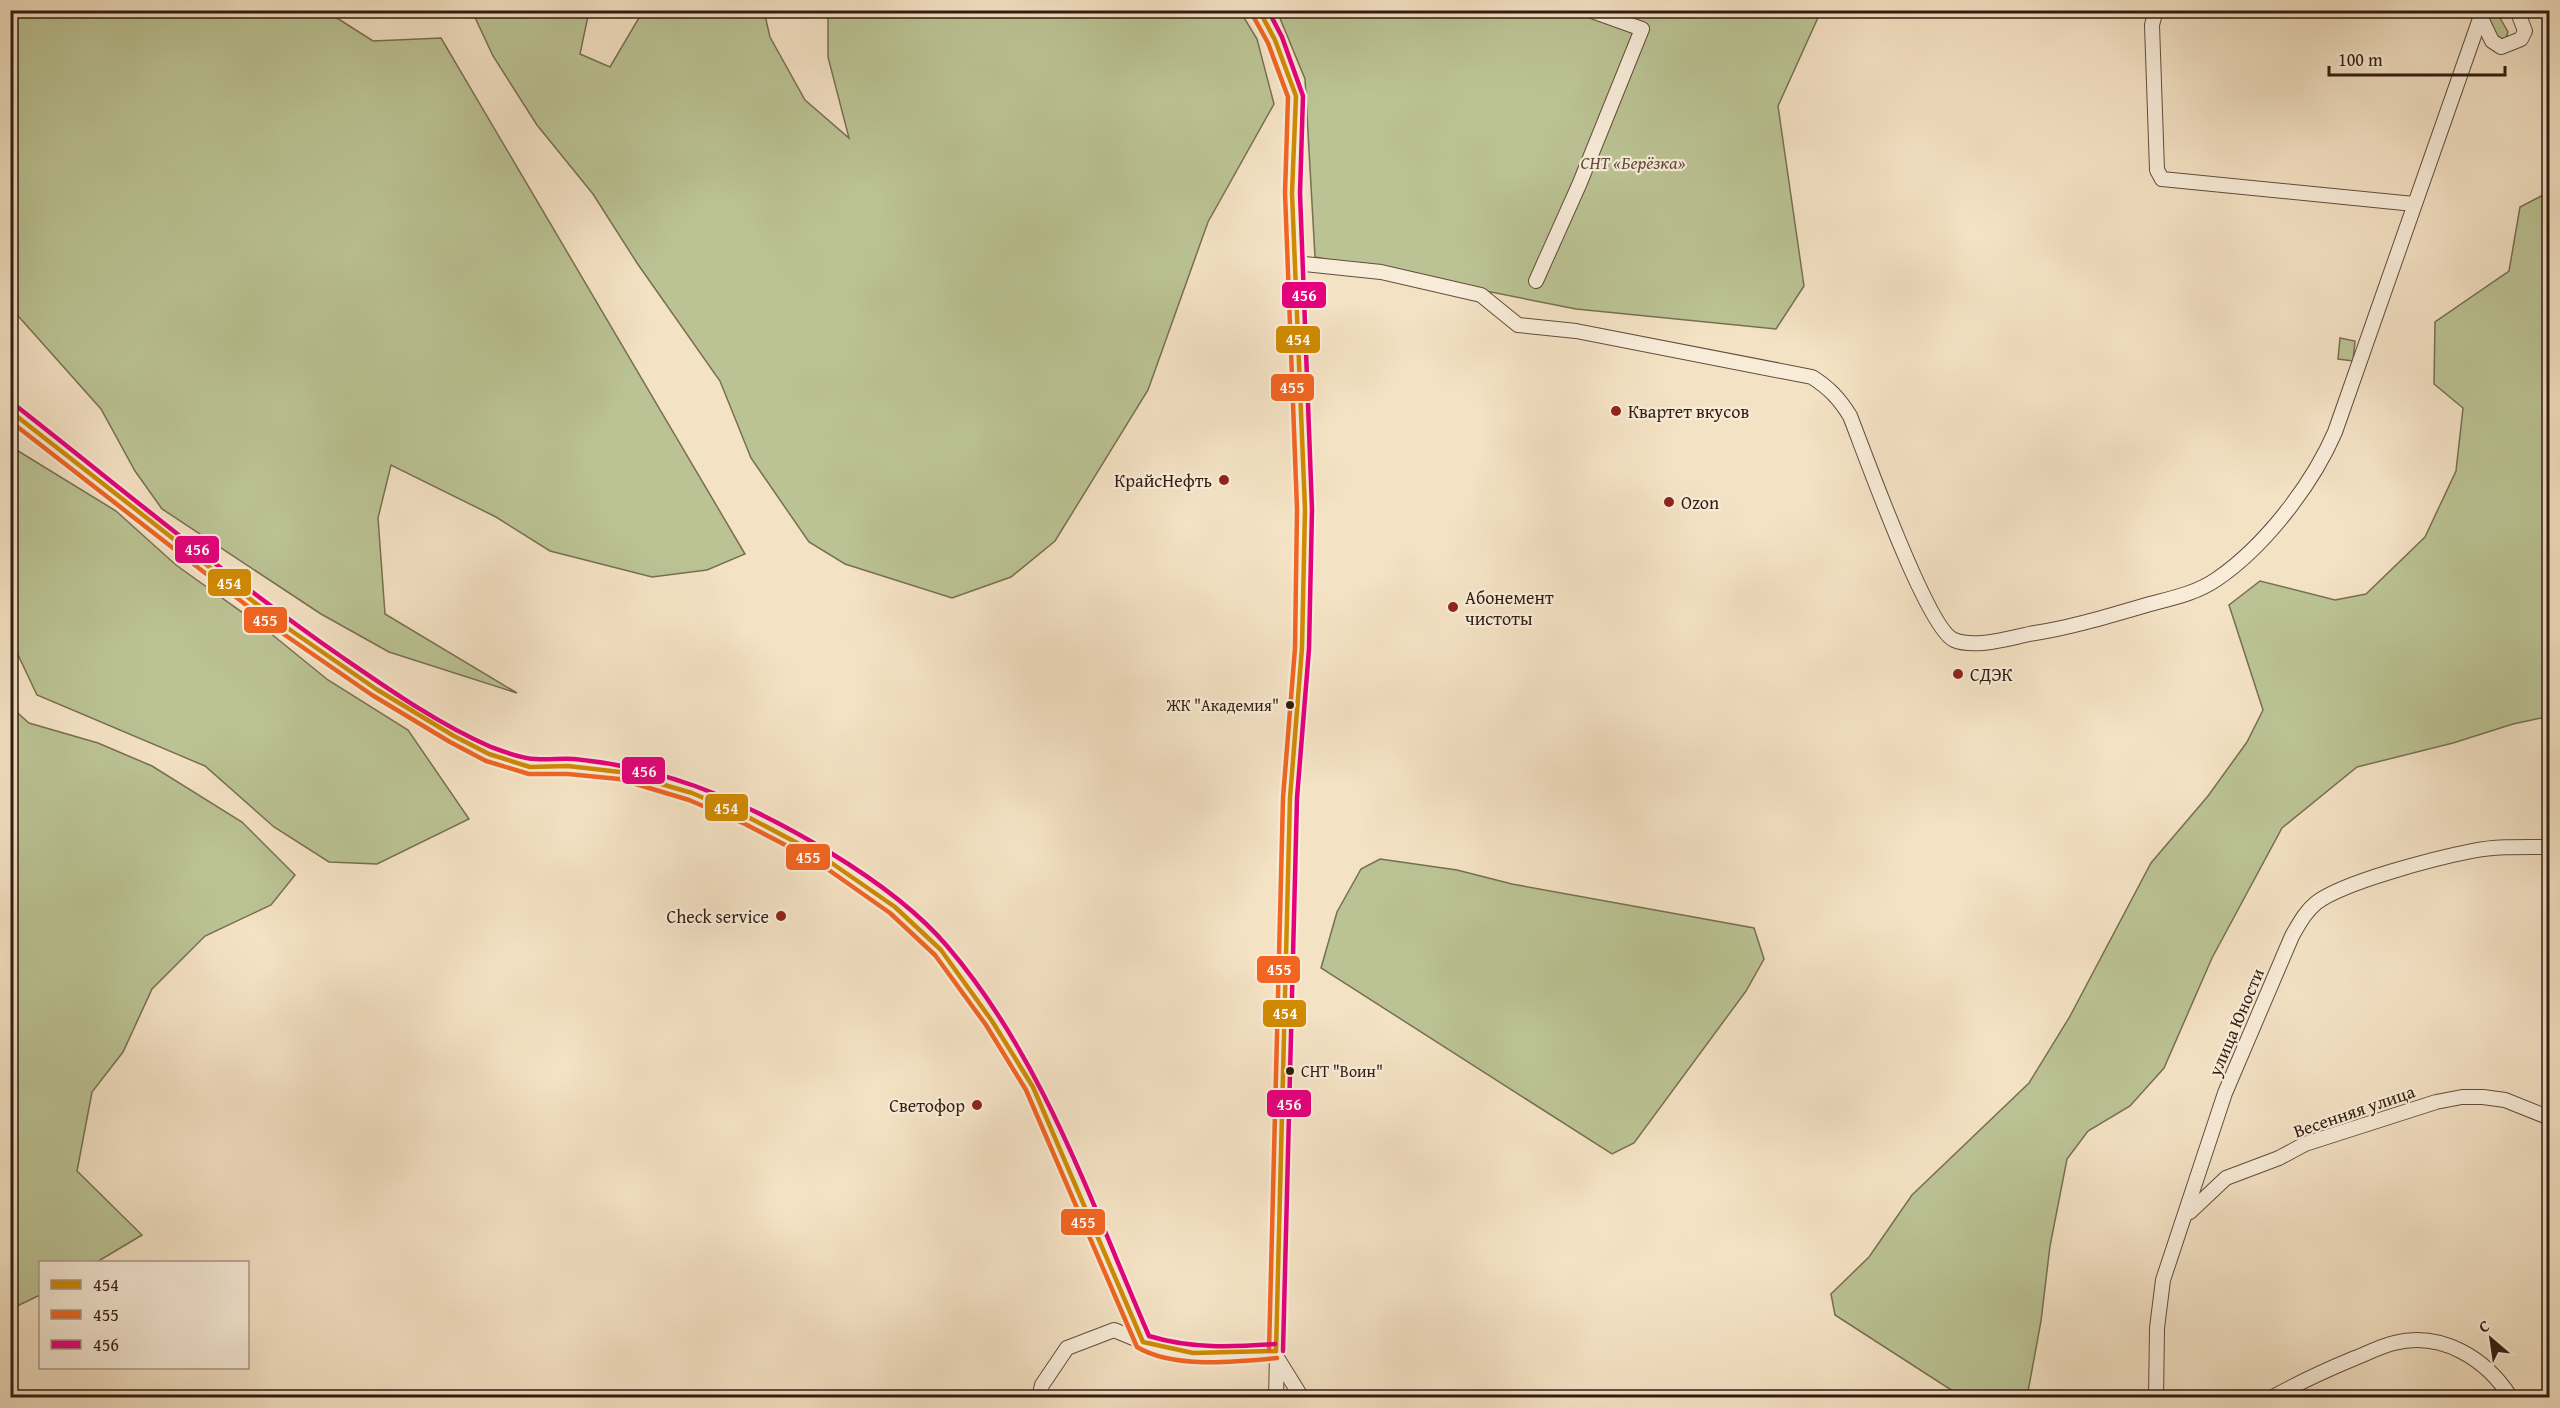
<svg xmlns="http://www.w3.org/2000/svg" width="2560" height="1408" font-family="'Gentium Book Plus',serif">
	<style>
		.green { fill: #bbc394; stroke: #776f52; stroke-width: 1.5 }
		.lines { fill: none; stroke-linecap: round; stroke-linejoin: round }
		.minor-casing { stroke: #634d3c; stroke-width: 16 }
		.minor { stroke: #f8ecd9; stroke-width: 14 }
		.bus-1-casing { stroke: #f8ecd9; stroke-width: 9 }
		.bus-2-casing { stroke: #f8ecd9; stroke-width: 9 }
		.bus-3-casing { stroke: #f8ecd9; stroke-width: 9 }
		.bus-1 { stroke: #d08a03; stroke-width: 4.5 }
		.bus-2 { stroke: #f26522; stroke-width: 4.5 }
		.bus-3 { stroke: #e5007d; stroke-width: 4.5 }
		.poi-dot { fill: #8f2418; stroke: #f8ecd9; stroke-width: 2 }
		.bus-dot { fill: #331b0f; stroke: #f8ecd9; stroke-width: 2 }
		.labels { text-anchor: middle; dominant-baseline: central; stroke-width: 4.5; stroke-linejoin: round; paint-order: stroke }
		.bus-label { font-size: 16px; fill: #331b0f; stroke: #f8ecd9; text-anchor: end }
		.park-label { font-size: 18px; font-style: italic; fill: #5c4d37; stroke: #f8ecd9 }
		.poi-label { font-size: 18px; fill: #331b0f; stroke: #f8ecd9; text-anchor: start }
		.street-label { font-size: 18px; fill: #331b0f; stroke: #f8ecd9 }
		.line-badge { stroke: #f8ecd9; stroke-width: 2 }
		.badge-label { font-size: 16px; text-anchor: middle; font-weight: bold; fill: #fff }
	</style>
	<rect width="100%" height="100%" fill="#f4e2c4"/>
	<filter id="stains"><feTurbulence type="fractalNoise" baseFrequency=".00333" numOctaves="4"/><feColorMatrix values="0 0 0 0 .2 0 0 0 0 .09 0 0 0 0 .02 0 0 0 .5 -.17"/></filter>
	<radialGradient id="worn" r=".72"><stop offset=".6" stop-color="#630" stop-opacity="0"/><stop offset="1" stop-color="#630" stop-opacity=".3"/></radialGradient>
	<g class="green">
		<path d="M11,10L329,11V13L373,41L441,38L745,554L707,570L652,577L550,551L496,517L391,465L378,518L385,614L517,693L389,652L321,614L162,509L135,471L101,409L11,308Z"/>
		<path d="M472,11H589L580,54L610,67L643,11H764L770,37L805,100L849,138L828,57V11H1240L1257,39L1274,104L1208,222L1148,390L1055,541L1011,577L952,598L845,564L809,542L751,458L720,381L637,263L593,194L537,125L493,56Z"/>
		<path d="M1277,11H1821L1778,106L1804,286L1776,329L1576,309L1315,257L1305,79Z"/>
		<path d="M2485,11H2496L2508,32L2505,41L2496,38Z"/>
		<path d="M2549,192V720L2541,718L2513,724L2453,743L2357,767L2282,828L2212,958L2164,1068L2130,1106L2088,1131L2067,1159L2050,1246L2041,1321L2027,1397H1962L1835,1315L1831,1294L1869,1257L1912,1195L2029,1083L2069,1018L2151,863L2208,796L2247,742L2263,710L2229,605L2260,581L2335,600L2366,594L2425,537L2456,471L2463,408L2434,384L2435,322L2509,271L2520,207Z"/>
		<path d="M2340,338L2355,341L2353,361L2338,359Z"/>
		<path d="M10,446L116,511L176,565L264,628L328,680L408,730L469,819L377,864L329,862L274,827L205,766L37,695L11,640Z"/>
		<path d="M10,706L29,723L98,743L152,766L242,822L295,875L271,905L205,936L152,989L123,1052L92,1092L77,1171L142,1235L97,1262H40V1295L11,1309Z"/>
		<path d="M1380,859L1457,870L1512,884L1754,928L1764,959L1746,991L1634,1143L1612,1154L1321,968L1337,912L1361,869Z"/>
	</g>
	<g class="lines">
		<defs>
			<g id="minor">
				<path d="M1259,10L1275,40L1296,96L1292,193L1305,509L1302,648L1290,798L1276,1398"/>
				<path d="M2156,10L2152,25L2157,170L2162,179L2414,204"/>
				<path d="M2480,16L2492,41L2501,47L2521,39L2525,31L2517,10"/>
				<path d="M1295,263L1381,272L1481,295L1518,325L1576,331L1812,377C1829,388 1839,398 1850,416C1864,451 1927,629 1954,640C1977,649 2012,637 2035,633C2074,627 2111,615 2150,604C2173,598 2197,593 2217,579C2265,546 2312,485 2335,432L2483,10"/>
				<path d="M1536,281L1579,185L1642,29L1589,10"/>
				<path d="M10,411L286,627L376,689L454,736L489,754L530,767L568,766L620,772L692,793L748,817L820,855L895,907L941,950L992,1021L1033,1087L1143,1342C1192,1359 1226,1355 1276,1351"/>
				<path d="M2190,1212L2226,1178L2279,1158L2305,1144L2436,1102L2462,1097H2483L2505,1100L2550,1118"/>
				<path d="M1276,1356L1302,1398"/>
				<path d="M1039,1398L1042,1385L1067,1348L1114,1330L1143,1342"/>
				<path d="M2156,1398L2157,1328L2163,1280L2225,1093L2292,936C2299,924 2305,912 2316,903C2343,882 2436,858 2472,851C2497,846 2524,847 2550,847"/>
				<path d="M2271,1398C2298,1383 2326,1370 2355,1358C2368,1353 2381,1346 2394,1343C2441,1331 2486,1358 2511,1398"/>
			</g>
		</defs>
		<use href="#minor" class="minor-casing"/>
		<use href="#minor" class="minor"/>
		<defs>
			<g id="bus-1">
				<path d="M1259,10L1275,40L1296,96L1292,193L1305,509L1302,648L1290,798L1276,1351"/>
				<path d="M10,411L286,627L376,689L454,736L489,754L530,767L568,766L620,772L692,793L748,817L820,855L895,907L941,950L992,1021L1033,1087L1143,1342L1193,1353L1276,1351"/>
			</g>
			<g id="bus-2">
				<path d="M1252,14L1268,43L1288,97L1285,193L1297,509L1295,648L1283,798L1269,1351"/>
				<path d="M10,421L282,633L372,695L450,742L486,761L529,774H568L619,779L689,800L745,824L816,861L890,913L935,955L986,1025L1026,1090L1137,1347C1173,1369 1237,1362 1277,1358"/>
			</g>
			<g id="bus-3">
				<path d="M1268,10L1282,37L1303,96L1300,193L1312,509L1309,649L1297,798L1283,1351"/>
				<path d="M15,405C122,489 227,577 339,655C387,688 438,724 491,747C504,752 522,759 536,759C549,760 561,758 574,759C615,763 656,772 695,786C774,815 892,881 947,946C1043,1058 1091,1203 1149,1336C1191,1349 1232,1347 1275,1344"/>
			</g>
		</defs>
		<use href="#bus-1" class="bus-1-casing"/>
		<use href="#bus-2" class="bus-2-casing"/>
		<use href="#bus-3" class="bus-3-casing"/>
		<use href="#bus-1" class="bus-1"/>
		<use href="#bus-2" class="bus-2"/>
		<use href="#bus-3" class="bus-3"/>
	</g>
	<g class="poi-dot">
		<circle cx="1616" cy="411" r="6"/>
		<circle cx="1224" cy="480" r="6"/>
		<circle cx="1669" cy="502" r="6"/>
		<circle cx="1453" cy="607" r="6"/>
		<circle cx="1958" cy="674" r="6"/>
		<circle cx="781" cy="916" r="6"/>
		<circle cx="977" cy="1105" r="6"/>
	</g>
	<g class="bus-dot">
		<circle cx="1290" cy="705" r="5"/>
		<circle cx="1290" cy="1071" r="5"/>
	</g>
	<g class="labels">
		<g class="bus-label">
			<text x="1279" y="705">ЖК "Академия"</text>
			<text x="1301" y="1071" text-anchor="start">СНТ "Воин"</text>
		</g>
		<g class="park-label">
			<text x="1633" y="162">СНТ «Берёзка»</text>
		</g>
		<g class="poi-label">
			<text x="1628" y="411">Квартет вкусов</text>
			<text x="1212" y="480" text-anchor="end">КрайсНефть</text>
			<text x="1681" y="502">Ozon</text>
			<text x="1465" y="597">Абонемент<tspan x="1465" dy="21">чистоты</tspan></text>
			<text x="1970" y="674">СДЭК</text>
			<text x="769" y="916" text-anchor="end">Check service</text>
			<text x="965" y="1105" text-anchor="end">Светофор</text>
		</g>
		<g class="street-label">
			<text transform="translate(2236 1022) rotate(-67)">улица Юности</text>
			<text transform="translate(2354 1111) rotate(-19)">Весенняя улица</text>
		</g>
	</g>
	<g class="line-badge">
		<rect x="1281" y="281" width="46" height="28" rx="6" fill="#e5007d"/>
		<rect x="1275" y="325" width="46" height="29" rx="6" fill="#d08a03"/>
		<rect x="1270" y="373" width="45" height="29" rx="6" fill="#f26522"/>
		<rect x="174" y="535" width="46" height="29" rx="6" fill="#e5007d"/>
		<rect x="207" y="568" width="45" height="29" rx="6" fill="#d08a03"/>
		<rect x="243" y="606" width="45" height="28" rx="6" fill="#f26522"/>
		<rect x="621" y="756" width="45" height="29" rx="6" fill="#e5007d"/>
		<rect x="704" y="793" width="45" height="29" rx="6" fill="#d08a03"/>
		<rect x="785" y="843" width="46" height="28" rx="6" fill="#f26522"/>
		<rect x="1256" y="955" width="45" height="29" rx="6" fill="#f26522"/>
		<rect x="1262" y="999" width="45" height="29" rx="6" fill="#d08a03"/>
		<rect x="1266" y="1089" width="46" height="29" rx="6" fill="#e5007d"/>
		<rect x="1060" y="1208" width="46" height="28" rx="6" fill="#f26522"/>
	</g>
	<g class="badge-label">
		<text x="1304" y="301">456</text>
		<text x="1298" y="345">454</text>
		<text x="1292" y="393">455</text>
		<text x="197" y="555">456</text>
		<text x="229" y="589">454</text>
		<text x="265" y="626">455</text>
		<text x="644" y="777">456</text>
		<text x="726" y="814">454</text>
		<text x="808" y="863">455</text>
		<text x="1279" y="975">455</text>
		<text x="1285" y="1019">454</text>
		<text x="1289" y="1110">456</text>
		<text x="1083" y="1228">455</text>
	</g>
	<rect width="2560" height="1408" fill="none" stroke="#f4e2c4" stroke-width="36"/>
	<rect x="12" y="12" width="2536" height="1384" fill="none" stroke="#331b0f" stroke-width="3"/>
	<rect x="18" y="18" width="2524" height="1372" fill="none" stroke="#331b0f" stroke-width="1.5"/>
	<rect x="39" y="1261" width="210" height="108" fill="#f8ecd9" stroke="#a99888" stroke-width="1.5"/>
	<rect x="51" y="1280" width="30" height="9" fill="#d08a03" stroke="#a99888" stroke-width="1.5"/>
	<text x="93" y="1291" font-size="18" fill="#331b0f">454</text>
	<rect x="51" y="1310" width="30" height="9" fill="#f26522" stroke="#a99888" stroke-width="1.5"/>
	<text x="93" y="1321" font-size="18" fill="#331b0f">455</text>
	<rect x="51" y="1340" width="30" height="9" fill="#e5007d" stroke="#a99888" stroke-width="1.5"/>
	<text x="93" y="1351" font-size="18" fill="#331b0f">456</text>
	<g transform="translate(2491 1339) rotate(331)" stroke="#f8ecd9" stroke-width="4.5" paint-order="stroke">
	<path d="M0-4.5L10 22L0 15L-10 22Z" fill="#331b0f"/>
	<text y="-9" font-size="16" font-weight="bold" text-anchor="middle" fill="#331b0f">С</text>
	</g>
	<path d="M2329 66v9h176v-9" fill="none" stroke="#331b0f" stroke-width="3"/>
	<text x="2338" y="66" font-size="18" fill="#331b0f" stroke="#f8ecd9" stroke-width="4.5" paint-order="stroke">100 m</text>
	<rect width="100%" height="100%" filter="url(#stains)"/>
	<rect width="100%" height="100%" fill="url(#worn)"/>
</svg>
